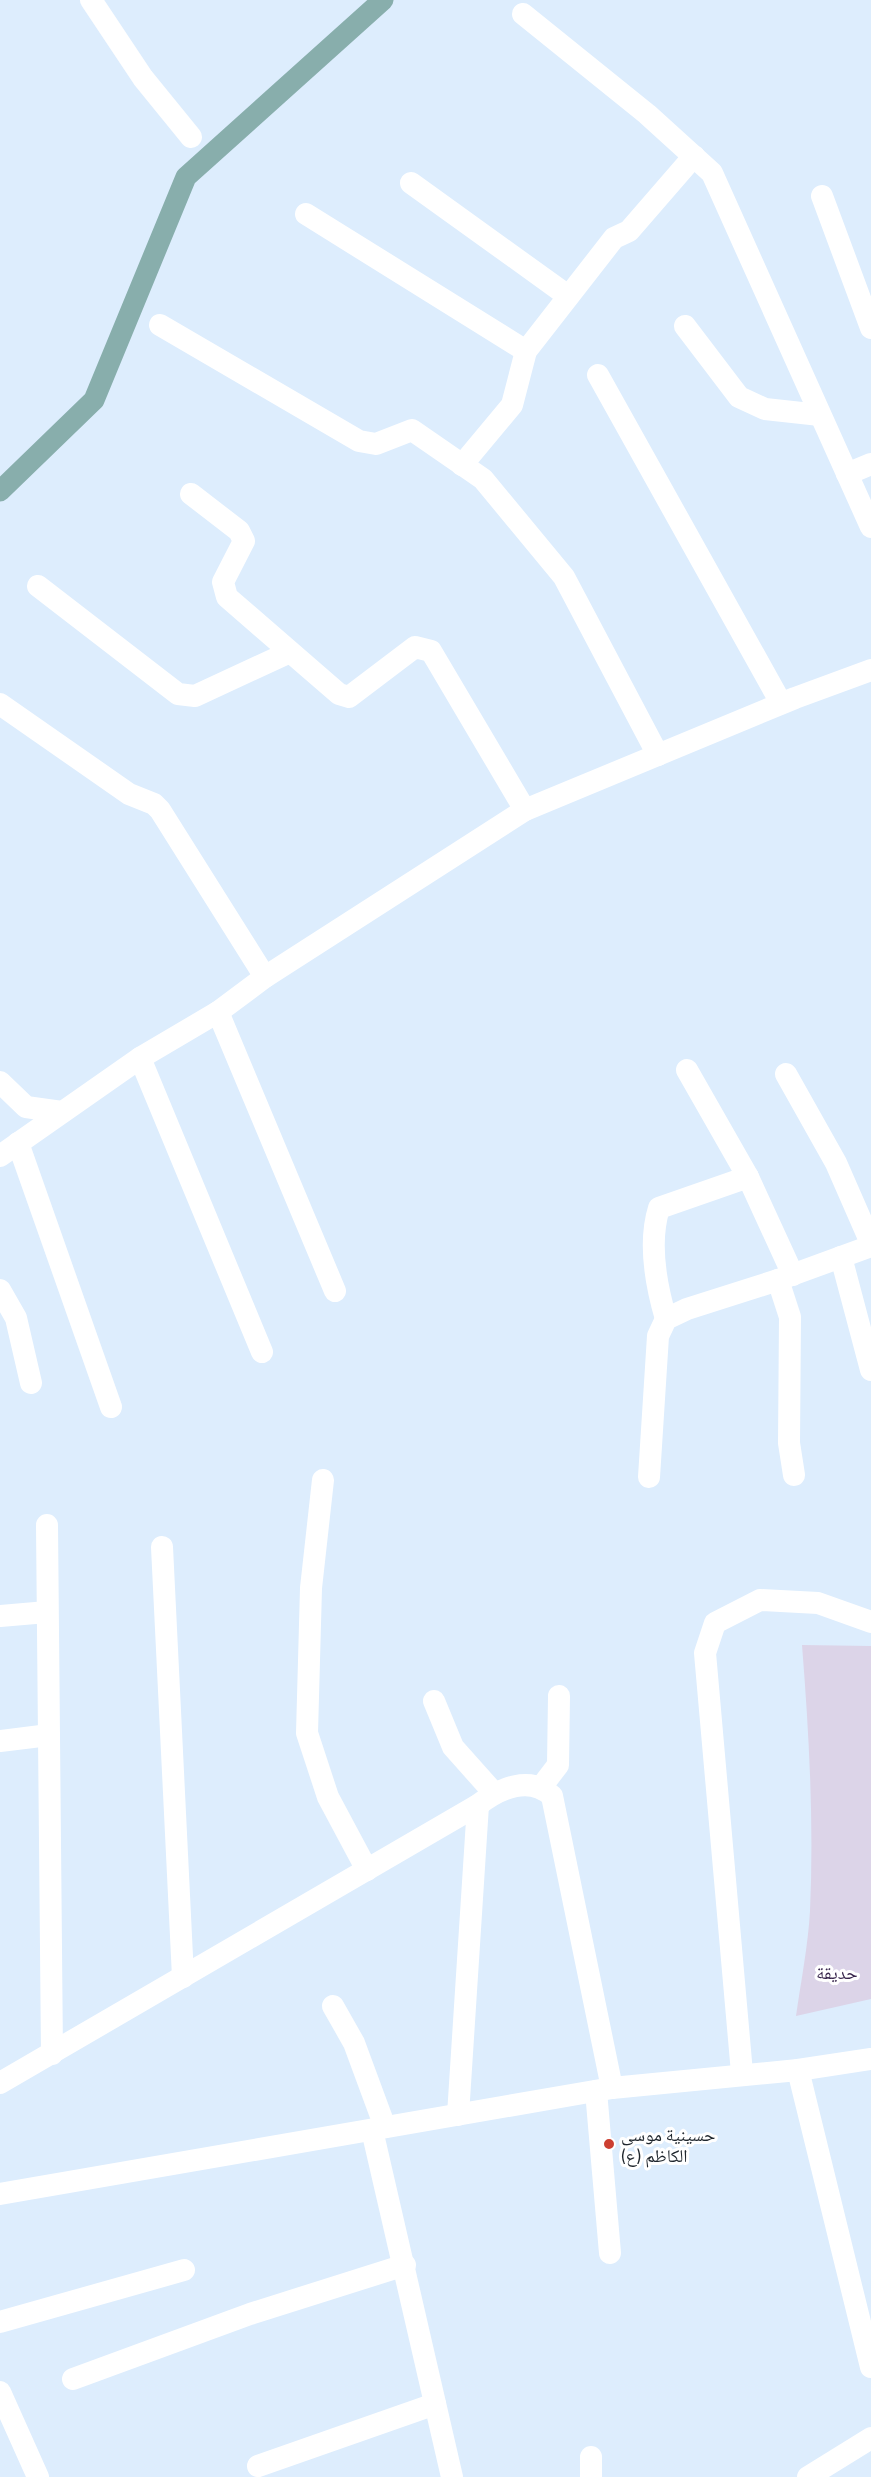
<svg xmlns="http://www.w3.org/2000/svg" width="871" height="2477" font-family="'Titillium Web','Noto Naskh Arabic',sans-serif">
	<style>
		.green { fill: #dcd4e8 }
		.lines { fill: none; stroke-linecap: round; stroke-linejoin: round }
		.canal { stroke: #88aeac; stroke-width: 21 }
		.street { stroke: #fff; stroke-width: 22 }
		.poi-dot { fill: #cc3f31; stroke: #fff; stroke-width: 2 }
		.labels { text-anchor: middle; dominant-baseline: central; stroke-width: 6; stroke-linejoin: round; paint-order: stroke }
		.park-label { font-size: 18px; fill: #38254c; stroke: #fff }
		.poi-label { font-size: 18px; fill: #1f262d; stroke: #fff; text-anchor: start }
	</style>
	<rect width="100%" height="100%" fill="#ddedfd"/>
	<path class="green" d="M802,1645L871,1646V1999L796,2016C801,1981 808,1946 810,1911C814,1822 809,1733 802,1645Z"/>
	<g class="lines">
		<path class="canal" d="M0,491L94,400L186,177L383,0"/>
		<g class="street">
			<path d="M91,0L143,78L191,137"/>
			<path d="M523,14L647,114L712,173L871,527"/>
			<path d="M411,183L568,296"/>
			<path d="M822,196L871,328"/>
			<path d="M306,214L526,351"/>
			<path d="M160,325L359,441L376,444L412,430L483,479L564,577L658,755"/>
			<path d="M685,326L739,397L765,409L820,415"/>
			<path d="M598,375L781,703"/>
			<path d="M462,465L512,405L526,351L614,238L629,231L694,156"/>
			<path d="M847,474L871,464"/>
			<path d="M191,494L239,531L244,541L223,582L227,597L339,694L349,697L415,647L431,651L525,810"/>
			<path d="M38,586L178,694L195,696L290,652"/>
			<path d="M0,704L129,794L154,804L160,810L265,977"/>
			<path d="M218,1012L335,1291"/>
			<path d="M140,1058L262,1352"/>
			<path d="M687,1070L748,1177L793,1275"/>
			<path d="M786,1074L836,1163L871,1243"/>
			<path d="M0,1082L26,1107L62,1112"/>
			<path d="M18,1143L111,1407"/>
			<path d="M0,1156L140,1058L218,1012L265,977L525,810L795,698L871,670"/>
			<path d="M841,1257L871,1370"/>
			<path d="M778,1280L790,1317L789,1443L794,1475"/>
			<path d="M0,1290L16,1318L31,1383"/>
			<path d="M666,1319C656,1285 648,1243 659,1208L748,1177"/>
			<path d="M649,1477L658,1336L666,1319L687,1309L778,1280L871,1246"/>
			<path d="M323,1480L311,1588L307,1733L328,1797L367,1870"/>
			<path d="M47,1525L52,2054"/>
			<path d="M162,1547L183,1977"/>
			<path d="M0,1616L47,1612"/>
			<path d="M434,1701L453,1747L494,1793"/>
			<path d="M0,1741L49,1735"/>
			<path d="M542,1786L558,1765L559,1696"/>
			<path d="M333,2006L354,2043L385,2127"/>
			<path d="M798,2070L871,2367"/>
			<path d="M742,2073L705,1653L715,1623L760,1600L818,1603L871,1622"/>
			<path d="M0,2083L478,1805C500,1788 530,1775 552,1796L612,2088"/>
			<path d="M596,2091L610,2253"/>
			<path d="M458,2115L478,1805"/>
			<path d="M372,2130L452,2477"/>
			<path d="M0,2194L612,2088L798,2070L871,2059"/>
			<path d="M0,2322L184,2270"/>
			<path d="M73,2379L250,2314L405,2265"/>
			<path d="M0,2392L38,2477"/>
			<path d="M591,2457V2477"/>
			<path d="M258,2466L435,2404"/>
			<path d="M808,2477L871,2438"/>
		</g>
	</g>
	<circle class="poi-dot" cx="609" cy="2144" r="6"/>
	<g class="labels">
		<g class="park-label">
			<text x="837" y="1972">حديقة</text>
		</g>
		<g class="poi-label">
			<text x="621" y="2134">حسينية موسى<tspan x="621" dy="21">الكاظم (ع)</tspan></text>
		</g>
	</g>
</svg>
